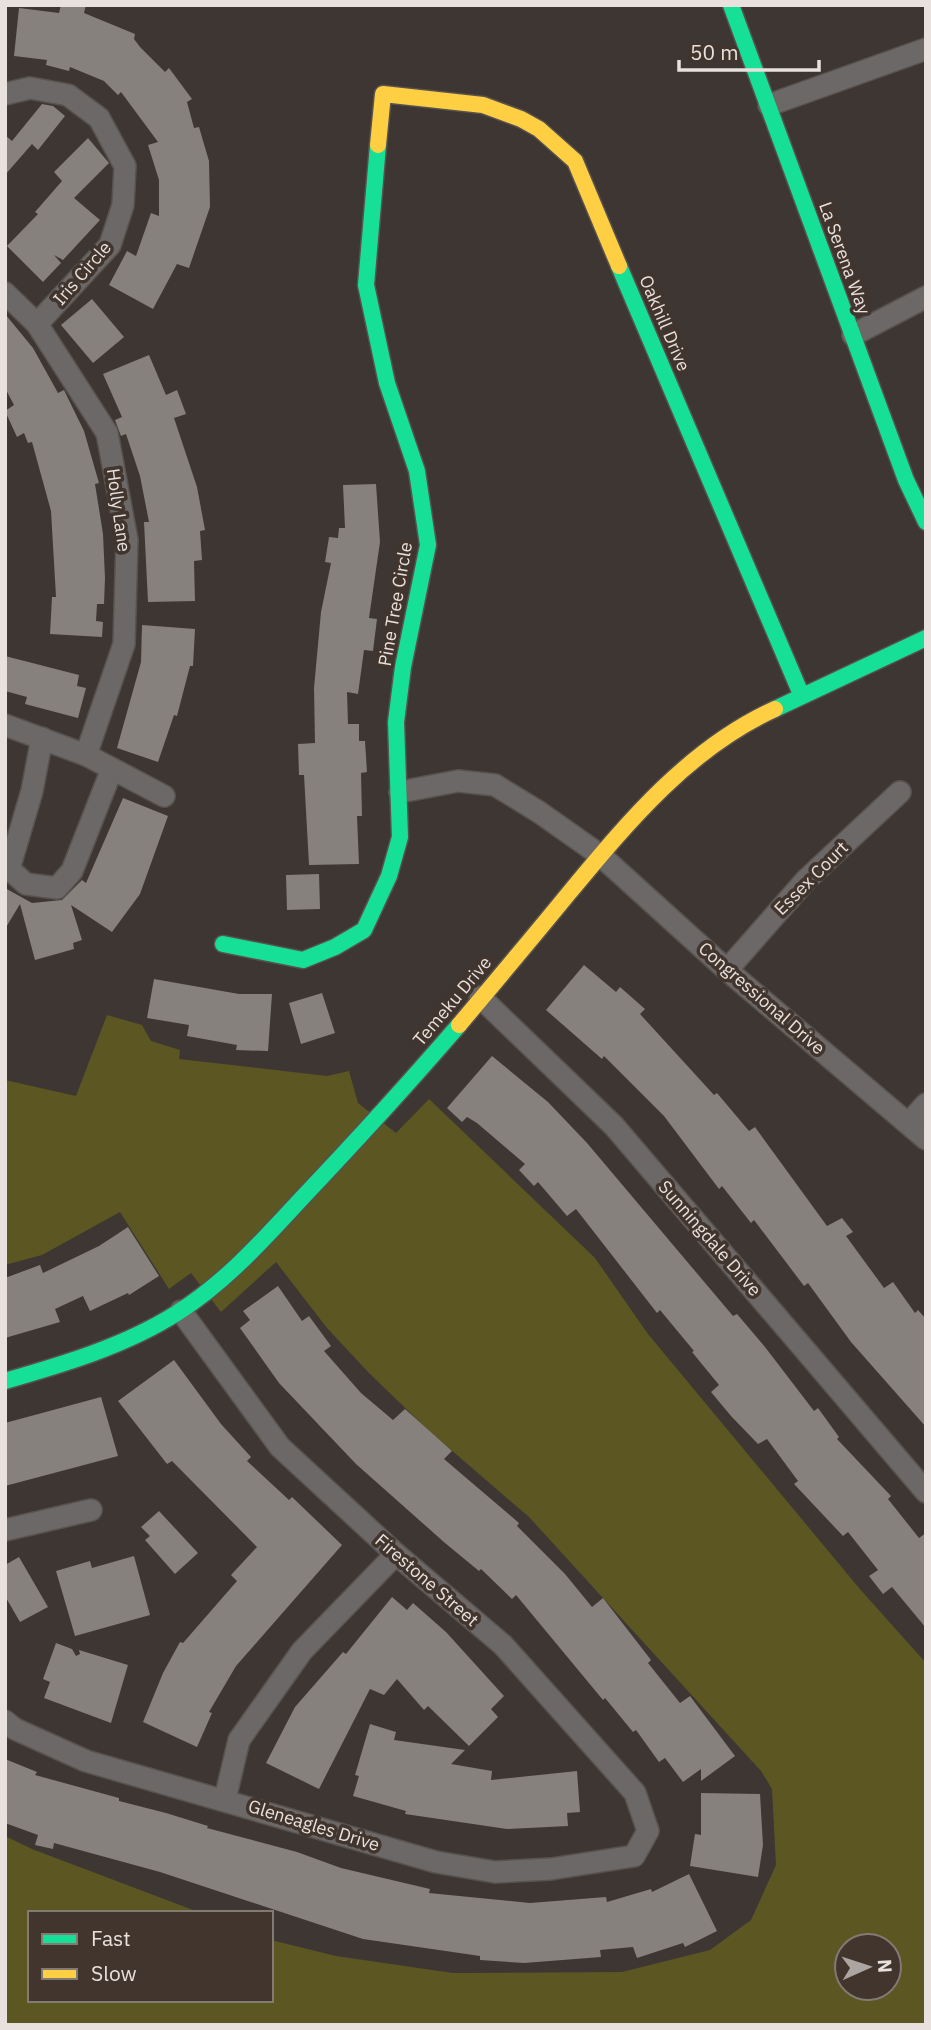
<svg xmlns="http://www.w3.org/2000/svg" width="931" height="2030" viewBox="0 0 931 2030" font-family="'IBM Plex Sans',sans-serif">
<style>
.green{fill:#5c5623;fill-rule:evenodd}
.building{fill:#86817c}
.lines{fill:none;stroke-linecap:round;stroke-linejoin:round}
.street-casing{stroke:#58524e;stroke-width:24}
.fast-casing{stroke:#58524e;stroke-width:19}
.slow-casing{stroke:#58524e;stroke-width:19}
.street{stroke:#6c6868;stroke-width:21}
.fast{stroke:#16e098;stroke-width:16}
.slow{stroke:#ffcf43;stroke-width:16}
.labels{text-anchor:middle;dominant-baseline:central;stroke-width:7;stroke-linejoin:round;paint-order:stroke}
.street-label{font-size:18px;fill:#e9e1dd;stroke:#41352e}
</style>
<rect width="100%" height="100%" fill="#3d3632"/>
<!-- green -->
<path class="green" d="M107,1015L142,1025L151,1041L180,1050L179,1059L327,1076L349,1071L358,1103L396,1133L429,1099L595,1258L648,1334L859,1588L926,1663V2025H5V1836L32,1849L201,1913H30V2000H271V1940L336,1956L453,1973L622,1972L710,1950L751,1920L776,1865L772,1789L761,1771L529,1517L428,1430L369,1373L327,1328L276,1262L221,1312L191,1273L169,1289L120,1212L42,1255L5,1265V1080L76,1096ZM847,1946H889V1988H847Z"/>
<!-- building -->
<g class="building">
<path d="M61,5H86L84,13L135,34L134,39L140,47L165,72L169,68L192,99L187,102L194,128L199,127L209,161L210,207L189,268L177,264L153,309L109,285L127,251L136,256L151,213L159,216V180L148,145L158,142L121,92L118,95L104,81L70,67L69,71L46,65L47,60L14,56L19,8L59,13Z"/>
<path d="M42,104L53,106L65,116L38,150L32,144L5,175V135L12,141Z"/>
<path d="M88,138L109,163L74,198L100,220L63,260L54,255L61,263L43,282L7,246L38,214L35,212L62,181L54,172Z"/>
<path d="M92,299L124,337L93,363L61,325Z"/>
<path d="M5,314L33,348L58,393L64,390L84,431L99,483L95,484L103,534L105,578L104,604H97L96,621L103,622L102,637L50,634L52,597H56L51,511L32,442L28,443L24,433L17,437L5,411L14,405L5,388Z"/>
<path d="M149,355L166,395L177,390L186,414L174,418L197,487L205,530L200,531L202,560L194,561L195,601L148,602L144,522H149L140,476L126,434L121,436L115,420L122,417L103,374Z"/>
<path d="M376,484L380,542L369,618L377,619L373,651L364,650L358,694L347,692L348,724H359V741H365L367,772L361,773L362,816H357L359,864L309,865L304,775H299L298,744L315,743L314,688L321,612L331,563L325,562L329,537L338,538L339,528H345L343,485Z"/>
<path d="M142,625L195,629L193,666H190L177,716L174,715L158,762L117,748L141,662Z"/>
<path d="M5,656L79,675L77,686L86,688L78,718L25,704L27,697L5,691Z"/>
<path d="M123,798L168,816L140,894L112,932L71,905L82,940L73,943L74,949L35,960L20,904L5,929V888L32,903L62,900L82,880L86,883Z"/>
<path d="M319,874L320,909L287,910L286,875Z"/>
<path d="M584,965L616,992L620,987L645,1009L640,1014L714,1095L717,1093L749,1131L755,1127L827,1226L842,1218L853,1232L846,1236L884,1288L893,1282L915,1313L918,1310L926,1319V1427L851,1342L808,1283L804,1286L754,1220L751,1223L722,1186L719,1189L664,1116L604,1056L602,1059L546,1010Z"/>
<path d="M154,979L239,994H272L268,1051L236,1050L237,1045L187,1036L189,1025L147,1018Z"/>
<path d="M322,993L335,1033L301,1044L289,1003Z"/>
<path d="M492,1056L548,1102L587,1143L733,1316L737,1314L765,1347L814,1411L818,1408L839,1437L837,1439L891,1496L888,1499L919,1538L926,1533V1628L892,1587L883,1594L869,1576L878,1570L848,1532L843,1536L794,1484L798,1481L767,1439L758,1444L731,1416L711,1392L719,1385L692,1352L694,1351L660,1310L657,1313L576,1209L567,1216L538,1182L534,1186L519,1170L525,1164L477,1123L467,1117L462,1122L447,1108Z"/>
<path d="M128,1227L159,1276L129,1295L128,1293L90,1311L83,1296L55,1309L60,1322L5,1338V1278L40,1265L43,1273L99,1246Z"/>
<path d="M278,1286L302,1321L309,1316L331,1346L324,1351L361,1393L393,1420L405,1409L452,1451L444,1459L519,1523L517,1526L565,1574L592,1607L603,1598L651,1660L648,1663L680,1703L690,1696L735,1756L701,1781V1769L683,1782L665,1758L659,1762L636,1730L633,1732L605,1698L603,1700L516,1595L512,1599L481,1569L479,1571L445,1543L356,1464L279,1383L240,1328L250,1320L243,1311Z"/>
<path d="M174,1360L221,1424L251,1457L247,1461L289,1500L292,1497L342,1545L236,1666L209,1712L212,1713L197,1747L143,1722L163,1673L180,1642L183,1643L237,1581L231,1575L257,1547L172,1461L167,1464L118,1401Z"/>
<path d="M101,1397L118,1456L5,1486V1423Z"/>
<path d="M159,1511L198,1553L175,1574L145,1540L150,1536L141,1527Z"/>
<path d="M134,1556L150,1615L75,1636L56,1571L90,1561L92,1568Z"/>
<path d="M19,1557L48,1607L20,1622L5,1596V1565Z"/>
<path d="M392,1597L407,1610L413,1603L446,1632L504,1696L491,1709L498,1717L469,1746L428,1706L424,1710L397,1679L384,1695L370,1689L319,1789L266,1763L295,1707L343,1652L346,1654Z"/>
<path d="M56,1643L72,1649L76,1656L80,1654L79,1650L128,1665L111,1723L44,1698L50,1682L43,1679Z"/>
<path d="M370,1724L396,1732L394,1740L465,1750L451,1764L492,1771L491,1780L577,1771L580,1812L567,1813L568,1826L507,1829L405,1814L406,1811L353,1796L359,1776L355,1775Z"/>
<path d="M5,1759L37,1772L35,1775L119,1798V1801L166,1813L208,1826L207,1828L297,1852L341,1868L430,1889L429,1893L530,1903L606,1897L607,1902L651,1889L652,1892L689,1874L717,1931L685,1947L683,1943L637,1958L633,1947L600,1950L601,1957L524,1963L480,1960V1956L363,1939L160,1872L54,1843L53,1849L35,1845L38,1835L5,1823Z"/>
<path d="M701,1793L760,1794L763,1845L758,1877L690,1866L695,1834L701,1835Z"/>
</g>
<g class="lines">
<!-- street casing -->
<g class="street-casing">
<g id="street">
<path d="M5,94L30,88L68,95L99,118L125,166L123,205L110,245L37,324"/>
<path d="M769,105L926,49"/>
<path d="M5,293L37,324L107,433L127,540L124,644L86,755"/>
<path d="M853,335L926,297"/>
<path d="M5,725L86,755L164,796"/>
<path d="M42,738L32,791L9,869L26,884L57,888L72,871L112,769"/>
<path d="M400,792L458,781L495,785L539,812L600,855L727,970L926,1139"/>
<path d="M727,970L806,880L900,792"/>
<path d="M480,997L614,1126L926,1492"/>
<path d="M909,1123L926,1104"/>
<path d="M5,1530L91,1510"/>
<path d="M5,1721L15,1729L86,1761L436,1862L495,1872L551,1869L634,1856L648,1831L635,1793L503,1645L396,1554L280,1447L181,1311"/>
<path d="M225,1799L239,1740L302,1651L396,1554"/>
</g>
</g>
<!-- fast casing -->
<g class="fast-casing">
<g id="fast">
<path d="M731,5L906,480L926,522"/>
<path d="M619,266L801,694"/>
<path d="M775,709L926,638"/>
<path d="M223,944L303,960L335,947L364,930L389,876L400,837L396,722L403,667L428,545L417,471L387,383L366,285L378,145"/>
<path d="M5,1381C64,1364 125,1346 177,1313C226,1282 264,1239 302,1198C356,1141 408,1084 459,1025"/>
</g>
</g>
<!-- slow casing -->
<g class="slow-casing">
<g id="slow">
<path d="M378,145L383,94L483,105L521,119L539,129L575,161L619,266"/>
<path d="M459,1025C496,981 533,937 569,893C628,822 689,748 775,709"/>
</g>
</g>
<!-- street -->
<use href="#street" class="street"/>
<!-- fast -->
<use href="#fast" class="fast"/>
<!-- slow -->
<use href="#slow" class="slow"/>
</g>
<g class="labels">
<!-- street labels -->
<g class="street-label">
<text transform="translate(845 258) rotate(70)">La Serena Way</text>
<text transform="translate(82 273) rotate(-49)">Iris Circle</text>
<text transform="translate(665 323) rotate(67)">Oakhill Drive</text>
<text transform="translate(119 510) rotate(82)">Holly Lane</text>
<text transform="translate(395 604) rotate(-80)">Pine Tree Circle</text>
<text transform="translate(811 878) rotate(-45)">Essex Court</text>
<text transform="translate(762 998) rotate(41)">Congressional Drive</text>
<text transform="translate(452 1001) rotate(-50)">Temeku Drive</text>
<text transform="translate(710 1238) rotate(49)">Sunningdale Drive</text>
<text transform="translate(427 1580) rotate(41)">Firestone Street</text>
<text transform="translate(314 1825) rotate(17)">Gleneagles Drive</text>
</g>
</g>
<!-- border -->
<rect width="931" height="2030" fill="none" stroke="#e9e1dd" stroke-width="14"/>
<!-- legend -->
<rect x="28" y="1911" width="245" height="91" fill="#41352e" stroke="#847a74" stroke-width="2"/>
<rect x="42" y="1934" width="35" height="10" fill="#16e098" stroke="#847a74" stroke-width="2"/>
<text x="91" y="1946" font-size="21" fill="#e9e1dd">Fast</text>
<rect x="42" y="1969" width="35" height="10" fill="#ffcf43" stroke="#847a74" stroke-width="2"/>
<text x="91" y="1981" font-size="21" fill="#e9e1dd">Slow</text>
<!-- north arrow -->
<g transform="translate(868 1967) rotate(87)"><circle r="33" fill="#41352e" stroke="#847a74" stroke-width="2"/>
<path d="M0-5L12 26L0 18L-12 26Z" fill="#ada5a1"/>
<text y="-10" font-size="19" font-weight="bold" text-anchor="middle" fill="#e9e1dd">N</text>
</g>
<!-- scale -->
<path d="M679 60v10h140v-10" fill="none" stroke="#e9e1dd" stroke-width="3.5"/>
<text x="690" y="60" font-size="21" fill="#e9e1dd" stroke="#41352e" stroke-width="5" paint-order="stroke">50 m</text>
</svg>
